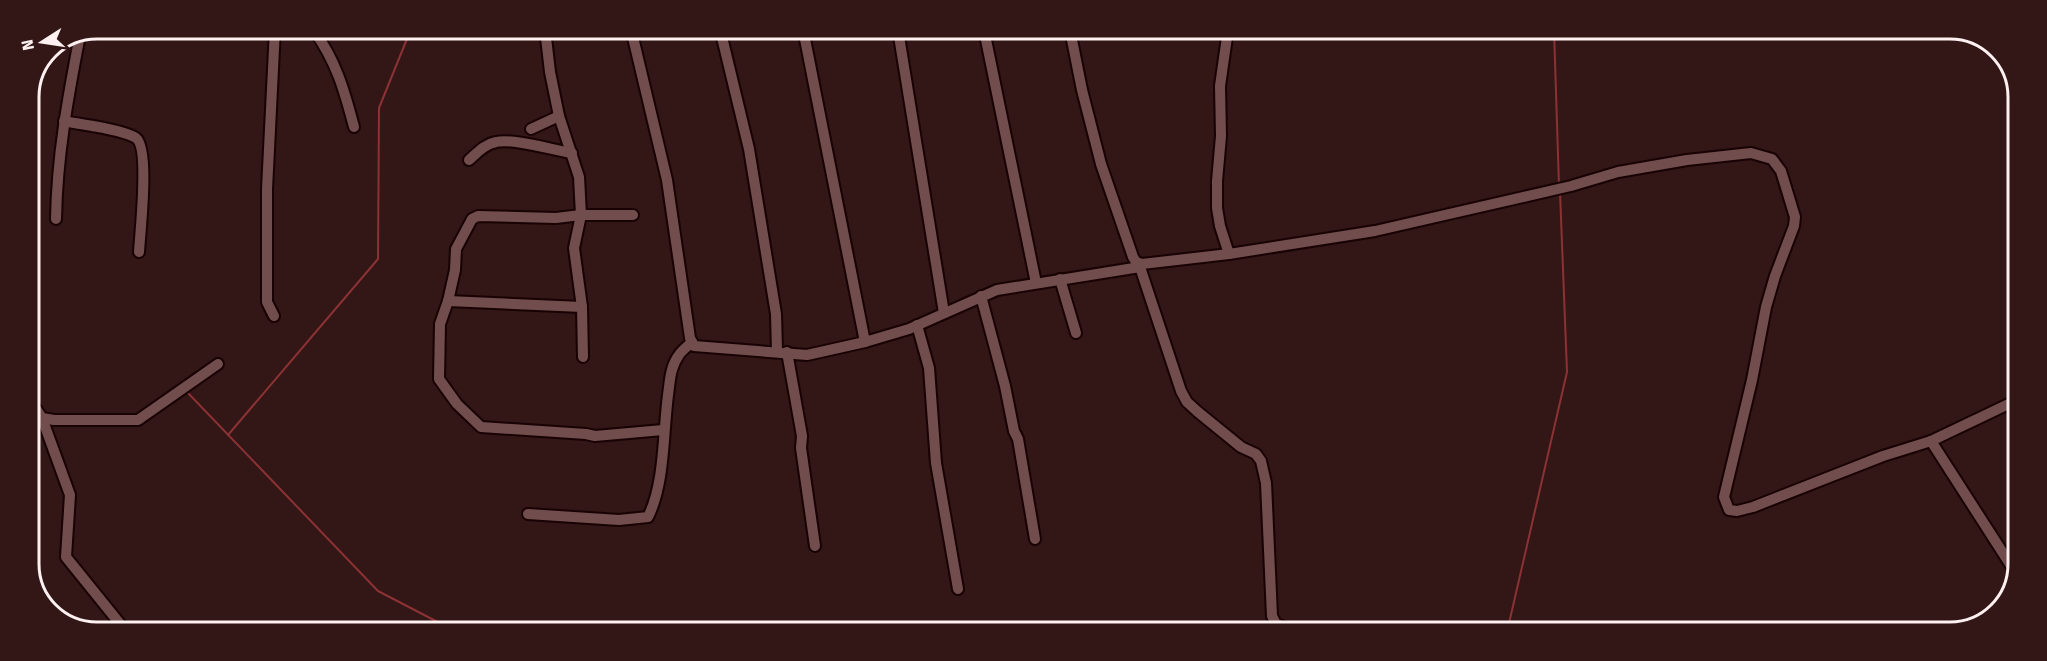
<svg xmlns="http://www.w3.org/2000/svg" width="2047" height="661" viewBox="0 0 2047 661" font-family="'Fira Sans',sans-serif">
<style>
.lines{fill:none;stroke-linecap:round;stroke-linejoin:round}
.stream{stroke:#8c3234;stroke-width:2}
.minor-casing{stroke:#190203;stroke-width:14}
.minor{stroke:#714e4d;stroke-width:10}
.rim{fill:none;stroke:#fff1f1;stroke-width:3}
</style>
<rect width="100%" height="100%" fill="#331616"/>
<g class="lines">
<!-- stream -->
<g class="stream">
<path d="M1554,30L1559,186"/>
<path d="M188,393L378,591L455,631"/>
<path d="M228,435L378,259L379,108L411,29"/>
<path d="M1507,632L1567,372L1560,192"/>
</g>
<!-- minor casing -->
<g class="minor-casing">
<g id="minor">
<path d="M313,29C336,61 344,89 354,127"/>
<path d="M545,29L550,72L559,116L579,177L581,215L574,248L582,307L583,357"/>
<path d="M631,29L667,180L690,338L694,346L807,355L865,342L909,329L997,290L1140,267L1142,264"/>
<path d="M720,29L749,149L776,314L777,351"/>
<path d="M803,29L865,342"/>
<path d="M898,30L944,313"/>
<path d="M984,30L1036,283"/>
<path d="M1070,30L1082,90L1101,164L1133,257L1136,262L1142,264L1229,254L1375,231L1571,186L1618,172L1687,160L1751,153L1772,159L1781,171L1795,217L1794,226L1775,276L1766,307L1752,380L1724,497L1729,510L1737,511L1753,507L1883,456L1931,441L2017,400"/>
<path d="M1228,30L1220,86L1221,136L1217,181V208L1220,226L1229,254"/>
<path d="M64,121C82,125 123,129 136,138C150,148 140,233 139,252"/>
<path d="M531,129L559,116"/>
<path d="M469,160C477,153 485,144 496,142C513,138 553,150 572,153"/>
<path d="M633,215H581L556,218L478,216L472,219L456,249L455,270L448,301L440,324L439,379L457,404L481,427L586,434L595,436L663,430"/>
<path d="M56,219C57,156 68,97 80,35"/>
<path d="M1140,267L1181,391L1187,402L1198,412L1241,447L1256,454L1261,461L1266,483L1272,616L1276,624L1289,629"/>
<path d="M1060,279L1076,333"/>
<path d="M981,296L1005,386L1014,431L1018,439L1035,539"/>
<path d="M448,301L582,307"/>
<path d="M274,316L267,302V189L275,29"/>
<path d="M917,325L929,368L936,463L958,589"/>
<path d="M787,352L802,436L801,448L815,546"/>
<path d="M29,398L42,418L54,420H138L218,364"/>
<path d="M29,426L42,418L70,495L66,557L125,630"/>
<path d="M1931,441L2010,564L2016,570"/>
<path d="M528,514L619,520L648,517C665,483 663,433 668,395C670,381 670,367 679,355C682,350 688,346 692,342"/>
</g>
</g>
<!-- minor -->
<use href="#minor" class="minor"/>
</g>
<!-- crop -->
<path d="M0 0H2047V661H0ZM97 39H1950A58 58 0 0 1 2008 97V564A58 58 0 0 1 1950 622H97A58 58 0 0 1 39 564V97A58 58 0 0 1 97 39Z" fill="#331616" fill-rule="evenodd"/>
<path class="rim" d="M97 39H1950A58 58 0 0 1 2008 97V564A58 58 0 0 1 1950 622H97A58 58 0 0 1 39 564V97A58 58 0 0 1 97 39Z"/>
<!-- north arrow -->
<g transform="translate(42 42) rotate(258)" stroke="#331616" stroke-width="4.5" paint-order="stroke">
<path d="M0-4.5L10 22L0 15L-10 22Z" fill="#fff1f1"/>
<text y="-9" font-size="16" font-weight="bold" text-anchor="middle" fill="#fff1f1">N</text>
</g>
</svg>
